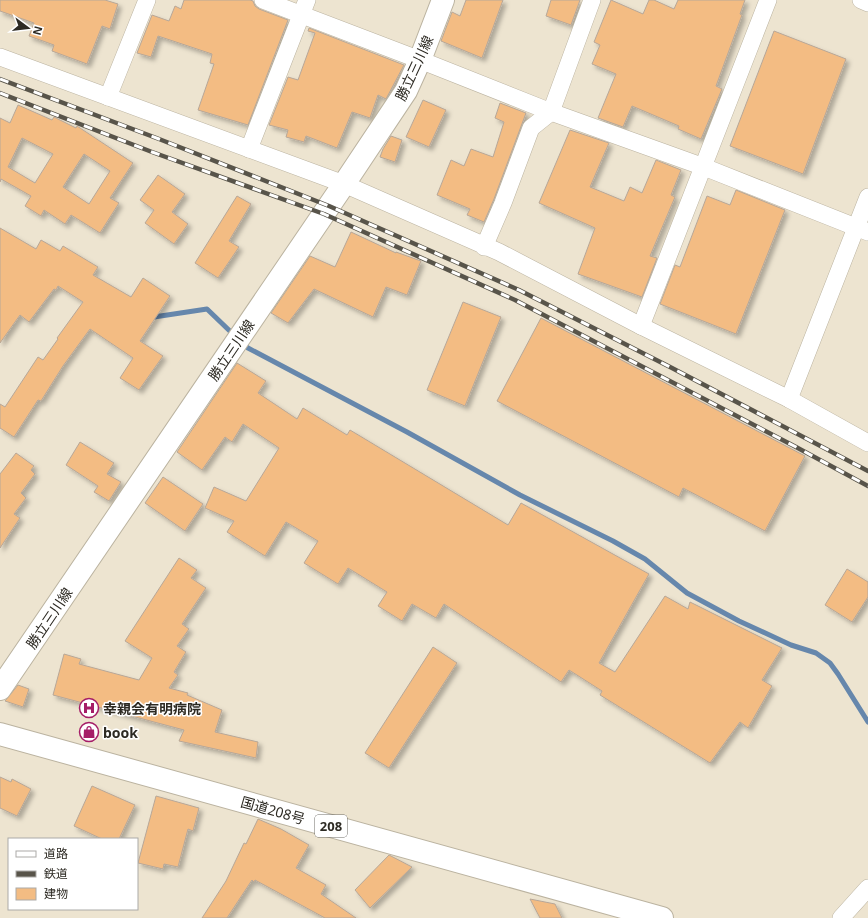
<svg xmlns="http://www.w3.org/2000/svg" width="868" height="918" viewBox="0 0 868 918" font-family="'Noto Sans','Noto Sans JP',sans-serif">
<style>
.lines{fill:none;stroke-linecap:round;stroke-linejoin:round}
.stream{stroke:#6687ac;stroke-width:5}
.building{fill:#f3bc83;stroke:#b7a798;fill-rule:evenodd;filter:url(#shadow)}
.minor-casing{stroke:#bbb3a0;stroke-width:18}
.secondary-casing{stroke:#bbb3a0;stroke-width:24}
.trunk-casing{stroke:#bbb3a0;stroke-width:24}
.minor{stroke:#fff;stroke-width:17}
.secondary{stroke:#fff;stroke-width:22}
.trunk{stroke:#fff;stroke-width:22}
.rail-casing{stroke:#58544a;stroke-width:4.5}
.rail{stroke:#fff;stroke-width:3;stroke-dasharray:9;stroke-linecap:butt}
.labels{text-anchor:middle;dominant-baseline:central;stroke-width:3;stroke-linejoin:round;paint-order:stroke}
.shield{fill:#fff;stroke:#6c6a65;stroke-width:1}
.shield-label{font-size:13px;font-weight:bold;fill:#2d2a23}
.street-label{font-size:14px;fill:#2d2a23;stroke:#fff}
.poi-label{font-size:14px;font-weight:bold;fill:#2d2a23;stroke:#fff;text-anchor:start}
</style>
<defs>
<filter id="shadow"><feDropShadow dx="3.5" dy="3.5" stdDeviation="2" flood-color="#0004"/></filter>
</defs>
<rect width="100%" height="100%" fill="#ede4d0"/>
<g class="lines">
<!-- stream -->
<g class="stream">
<path d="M152,315L154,317L207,309L235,336"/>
<path d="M242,343L248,348L407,432L520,495L613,541L645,559L687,593L739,621L791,645L816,653L830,663L838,674L868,722"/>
</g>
</g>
<!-- building -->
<g class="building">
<path d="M0,0H105L118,4L110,29L102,26L87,64L52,51L54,45L29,36L34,23L0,11Z"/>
<path d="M184,0H250L253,1L255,6L259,9L288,20L248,125L198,110L214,64L210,63L212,54L158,36L151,57L137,53L152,15L169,21L175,6L181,9Z"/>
<path d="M466,0H503L482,58L441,41L452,12L460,16Z"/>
<path d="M551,0H580L571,25L546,16Z"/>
<path d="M611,0L643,14L649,0H654L674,9L678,0H745L740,14L742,15L716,86L722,89L701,139L678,129L679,126L632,106L623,127L598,118L616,74L592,64L600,45L594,42Z"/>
<path d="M309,28L404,65L386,99L378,95L370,118L352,112L337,148L306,136L304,142L286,137L288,130L269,125L288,77L298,80L315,33L308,31Z"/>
<path d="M774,31L846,59L803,174L730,146Z"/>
<path d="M423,100L446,110L429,147L406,137Z"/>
<path d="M500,103L526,113L494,199L484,222L467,215L470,209L437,195L451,160L464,166L471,149L493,157L504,122L495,118Z"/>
<path d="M18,105L52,120L54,117L76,128L77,126L133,163L110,198L119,203L100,233L71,215L65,224L44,210L41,216L25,206L31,196L1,179L0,182V118L10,123ZM22,138L53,154L35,183L8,167ZM84,154L110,171L89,204L63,187Z"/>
<path d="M570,130L609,143L590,187L624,201L630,187L642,193L656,160L681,170L671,195L675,197L650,256L657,258L642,297L578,274L595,228L539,203Z"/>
<path d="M391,136L402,140L395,162L380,157L383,149Z"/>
<path d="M158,175L185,194L172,212L188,224L174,244L145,223L154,210L140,200Z"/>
<path d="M736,190L785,210L736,334L660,304L675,265L680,267L707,196L730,205Z"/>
<path d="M237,196L251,204L229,241L239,247L218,278L195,263Z"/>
<path d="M0,228L36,249L41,240L60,251L63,246L98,267L93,275L131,297L143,278L170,296L140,341L163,356L139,390L120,378L133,358L90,329L63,366L41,401L38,400L14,437L0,428V404L5,407L38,357L43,360L58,339L57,338L83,302L58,286L56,290L54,289L29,322L20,315L0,343Z"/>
<path d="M351,232L396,253V252L421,261L407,295L386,287L373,317L314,289L288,323L271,313L310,256L335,267Z"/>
<path d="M463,302L501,317L465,406L427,390Z"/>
<path d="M541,318L805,456L765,531L683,488L679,497L497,401Z"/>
<path d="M237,363L266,381L258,393L297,419L303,408L347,435L350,430L508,525L521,503L649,574L599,663L615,672L665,596L688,609L690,602L782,648L762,680L772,686L748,728L740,722L710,763L600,695L602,691L569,670L561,682L444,604L436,618L412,604L402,621L378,606L387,592L348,568L338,584L304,563L318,541L286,522L265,556L227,532L234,521L205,508L214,487L246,501L279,448L243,424L232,442L225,437L202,470L177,452Z"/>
<path d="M80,442L114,463L107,474L121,482L109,501L94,492L98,486L66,465Z"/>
<path d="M16,453L34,466L31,470L35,474L21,493L26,498L14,514L20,518L0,548V474Z"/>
<path d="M163,477L203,504L185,531L145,503Z"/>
<path d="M179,558L197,570L191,578L206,588L182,624L189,629L177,646L186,652L174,672L178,675L169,688L188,693L187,695L222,710L215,732L258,742L256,758L179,741L184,730L53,695L64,654L81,659L79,664L139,680L152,658L125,641Z"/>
<path d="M847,569L868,582V597L852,622L825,605Z"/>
<path d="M433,647L457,663L389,768L365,753Z"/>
<path d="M18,685L29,689L23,707L5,701Z"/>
<path d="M0,777L11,782L12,779L31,789L17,816L0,808Z"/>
<path d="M92,786L135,805L119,839H102L74,826Z"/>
<path d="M156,796L199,808L193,831L188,829L178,867L164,864L163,869L138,863Z"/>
<path d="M258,819L281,829L309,845L296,868L326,885L321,894L356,918H325L255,880L254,882L252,880L227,918H202L226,881L244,843L246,844Z"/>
<path d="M389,855L412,867L370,908L355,890Z"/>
<path d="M530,899L555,904L562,918H540Z"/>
</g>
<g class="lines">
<!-- minor casing -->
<g class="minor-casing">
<g id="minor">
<path d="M263,0L420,60L551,112L704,167L868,232"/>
<path d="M861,0L868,3"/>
<path d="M0,57L344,184L499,252L641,326L789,399L868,443"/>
<path d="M108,97L147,0"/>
<path d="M249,149L307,0"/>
<path d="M484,247L503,203L531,128L551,112L592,0"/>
<path d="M641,326L768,0"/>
<path d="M789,399L868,197"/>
<path d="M841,918L868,888"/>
</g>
</g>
<!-- secondary casing -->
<g class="secondary-casing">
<path id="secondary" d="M0,689L344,184L406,91L420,60L443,0"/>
</g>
<!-- trunk casing -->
<g class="trunk-casing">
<path id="trunk" d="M0,734L662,918"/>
</g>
<!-- minor -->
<use href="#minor" class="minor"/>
<!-- secondary -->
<use href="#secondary" class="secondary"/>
<!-- trunk -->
<use href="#trunk" class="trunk"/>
<!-- rail casing -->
<g class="rail-casing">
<g id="rail">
<path d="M0,79L159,139L329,206L519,290L672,368L868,471"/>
<path d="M0,93L152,152L324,214L515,300L796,447L868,486"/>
</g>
</g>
<!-- rail -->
<use href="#rail" class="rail"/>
</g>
<!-- icons -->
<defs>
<g id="hospital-ring" transform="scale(1)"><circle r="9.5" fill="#fff" stroke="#a51d67" stroke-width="1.5"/><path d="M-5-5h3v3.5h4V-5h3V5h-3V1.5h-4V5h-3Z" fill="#a51d67"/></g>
<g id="shop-ring" transform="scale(1)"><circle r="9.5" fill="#fff" stroke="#a51d67" stroke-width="1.5"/><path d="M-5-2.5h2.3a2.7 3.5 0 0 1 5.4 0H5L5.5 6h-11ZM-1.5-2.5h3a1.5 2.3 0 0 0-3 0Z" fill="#a51d67"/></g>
</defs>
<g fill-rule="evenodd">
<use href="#hospital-ring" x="89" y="708"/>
<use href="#shop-ring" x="89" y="732"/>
</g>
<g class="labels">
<!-- shield labels -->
<rect class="shield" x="315" y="815" width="32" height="22" rx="3"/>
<g class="shield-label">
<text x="331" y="826">208</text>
</g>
<!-- street labels -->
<g class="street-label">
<text transform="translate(414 68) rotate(-65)">勝立三川線</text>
<text transform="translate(231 350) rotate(-56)">勝立三川線</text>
<text transform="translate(49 618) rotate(-56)">勝立三川線</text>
<text transform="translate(273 810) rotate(16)">国道208号</text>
</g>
<!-- poi labels -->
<g class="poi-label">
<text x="103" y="708">幸親会有明病院</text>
<text x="103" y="732">book</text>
</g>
</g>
<!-- legend -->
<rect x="8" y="838" width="130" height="72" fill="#ffffff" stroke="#abaaa7"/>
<rect x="16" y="851" width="20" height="6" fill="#ffffff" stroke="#abaaa7"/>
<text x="44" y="858" font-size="12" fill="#2d2a23">道路</text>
<rect x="16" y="871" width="20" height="6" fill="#58544a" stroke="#abaaa7"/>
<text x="44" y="878" font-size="12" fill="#2d2a23">鉄道</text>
<rect x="16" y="888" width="20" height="12" fill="#f3bc83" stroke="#abaaa7"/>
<text x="44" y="898" font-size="12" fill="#2d2a23">建物</text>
<!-- north arrow -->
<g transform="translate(28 28) rotate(105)" stroke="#ffffff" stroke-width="3" paint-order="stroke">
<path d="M0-3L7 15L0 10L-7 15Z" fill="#2d2a23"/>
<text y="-6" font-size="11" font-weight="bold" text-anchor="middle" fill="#2d2a23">N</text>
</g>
</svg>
